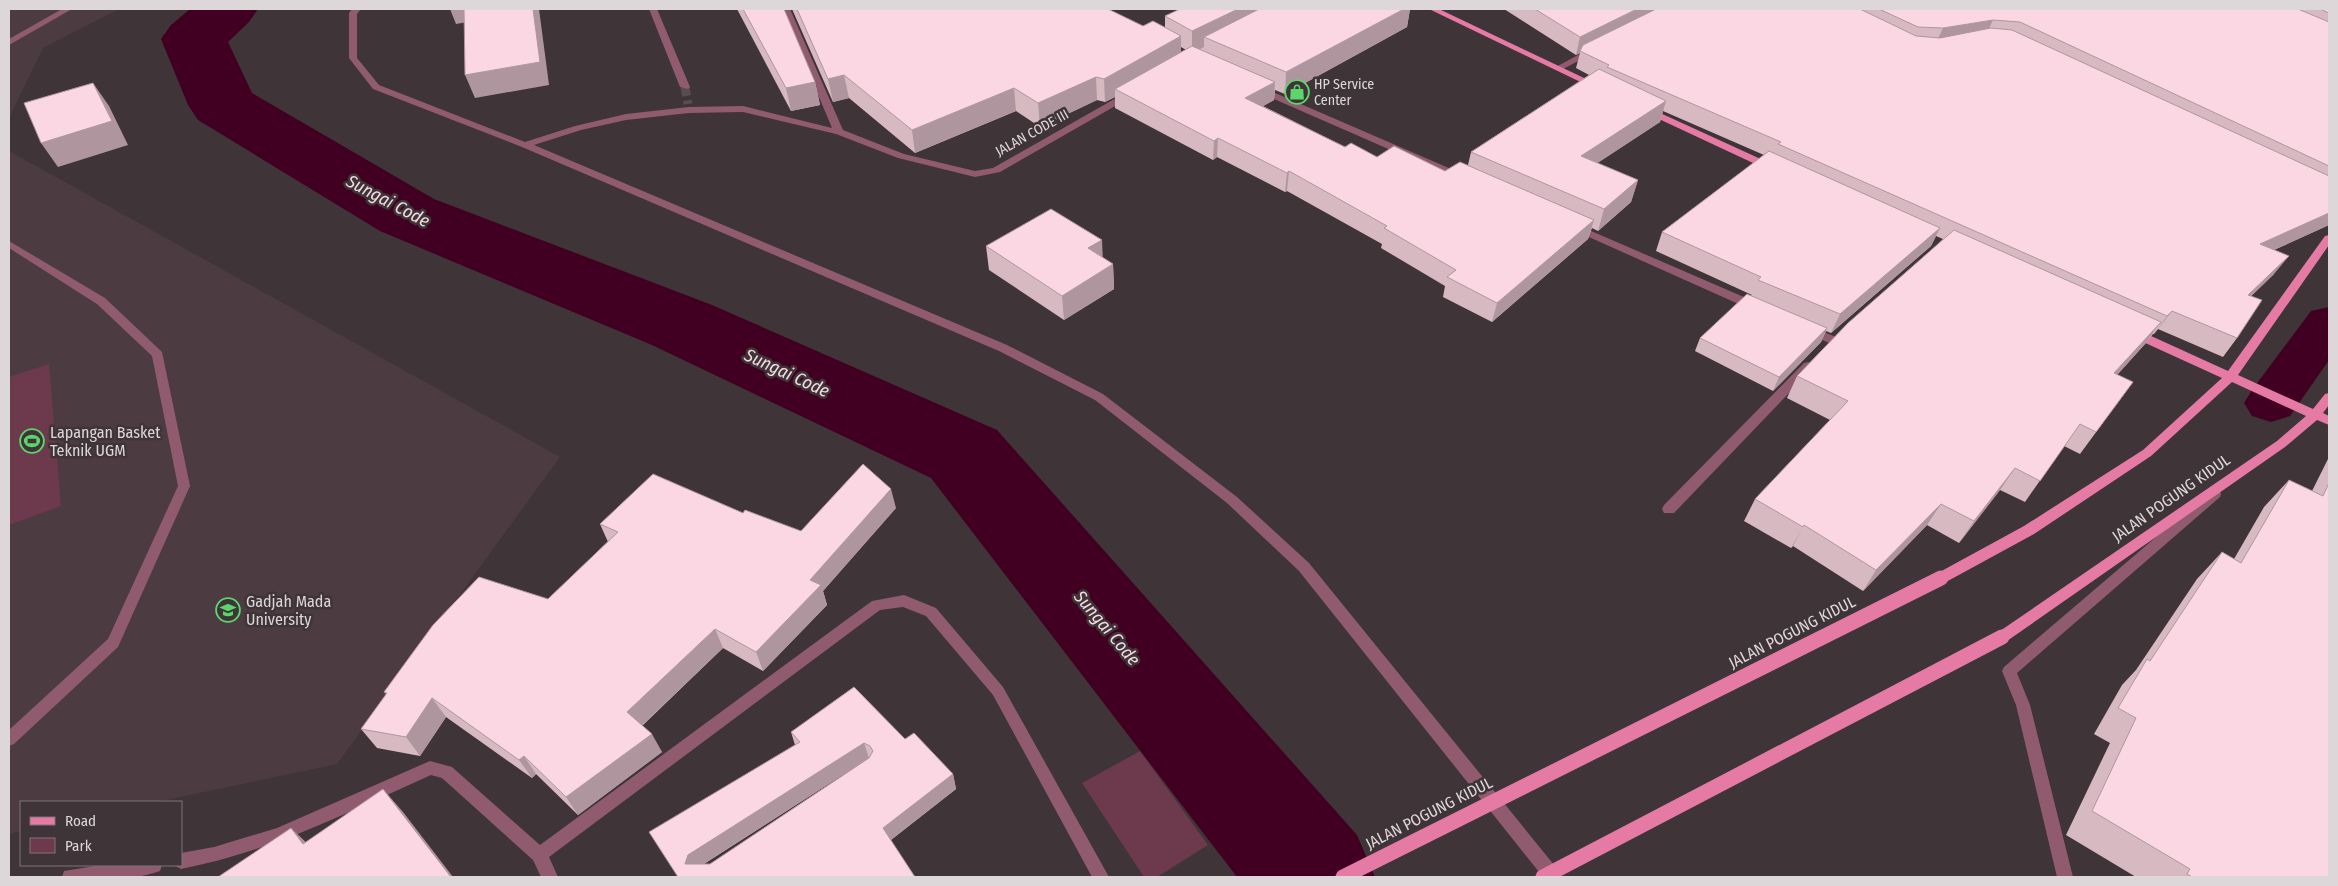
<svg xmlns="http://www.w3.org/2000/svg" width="2338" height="886" viewBox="0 0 2338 886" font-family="'Fira Sans Condensed',sans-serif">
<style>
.built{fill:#4c3b41}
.green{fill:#6c394d}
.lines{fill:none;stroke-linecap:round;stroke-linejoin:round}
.canal{fill:#410021;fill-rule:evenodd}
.river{fill:#410021;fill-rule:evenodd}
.minor-tunnel{stroke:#574c4f;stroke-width:9;stroke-dasharray:9 4.5;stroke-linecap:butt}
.minor{fill:#905b6e;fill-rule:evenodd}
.major{fill:#e57aa4;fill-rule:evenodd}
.major-bridge{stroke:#e57aa4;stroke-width:15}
.wall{fill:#d7b9c2;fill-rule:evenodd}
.shaded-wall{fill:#af969e}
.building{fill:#fad7e2;stroke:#af969e;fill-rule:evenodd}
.labels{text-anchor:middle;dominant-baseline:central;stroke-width:5;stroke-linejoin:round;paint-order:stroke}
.far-poi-label{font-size:14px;fill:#ded7d9;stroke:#3f3437;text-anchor:start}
.far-street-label{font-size:14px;fill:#ded7d9;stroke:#3f3437}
.poi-label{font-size:16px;fill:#ded7d9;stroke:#3f3437;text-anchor:start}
.street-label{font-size:16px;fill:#ded7d9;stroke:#3f3437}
.water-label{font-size:18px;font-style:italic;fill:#f2dbe2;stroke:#3f3437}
</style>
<rect width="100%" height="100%" fill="#3f3437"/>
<!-- built -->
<g class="built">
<path d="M9,9H119L43,48L9,118Z"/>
<path d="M9,151L560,457L337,764L157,802H21V831L9,834Z"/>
</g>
<!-- green -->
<g class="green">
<path d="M49,364L61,506L9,525V377Z"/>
<path d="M1140,751L1208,845L1157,877H1144L1082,783Z"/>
</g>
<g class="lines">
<!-- canal -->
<path class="canal" d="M2329,307V360L2290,416L2271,422L2252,416L2244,403L2252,390L2311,311Z"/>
<!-- river -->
<path class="river" d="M190,9H258L249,22L228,42L252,93L434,199L712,305L997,430L1357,835L1375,877H1237L931,478L652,345L380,231L198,120L188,105L161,39L171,25Z"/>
<!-- minor-tunnel -->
<path class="minor-tunnel" d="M685,87L688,104"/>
<!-- minor -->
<g class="minor">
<path d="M62,9H72L9,45V39Z"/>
<path d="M352,9H361L357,14V58L379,85L525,142L575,126L626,114L689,107L743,106L832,128L782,9H790L843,130L904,154L975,171L993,168L1125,93H1131V97L1000,172L975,177L898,158L836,134L743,112L689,113L626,120L581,130L534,145L1007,345L1103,394L1237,497L1309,563L1559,871L1561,877H1543L1299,571L1227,503L1095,400L999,351L522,147L373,89L349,58V13Z"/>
<path d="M649,9H657L690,87L688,89L680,87Z"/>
<path d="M1593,47L1597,50L1596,52L1561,70L1554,68Z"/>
<path d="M1259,86L1465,175L1466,177L1465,179H1457L1256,91V87Z"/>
<path d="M1575,224L1760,304L1762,307L1760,310H1752L1571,229V225Z"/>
<path d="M9,241L105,298L162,352L190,486L118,647L14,744L9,746V730L108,639L178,486L152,356L97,304L9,248Z"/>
<path d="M1809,326L1836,337L1838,340L1832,344L1805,333L1803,330Z"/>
<path d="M1808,362L1812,363L1814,366L1812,369L1674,513H1664L1662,509L1664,505L1804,363Z"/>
<path d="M2215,489L2220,491L2221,494L2220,497L2017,673L2030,705L2073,877H2057L2016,705L2002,671L2004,667L2210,491Z"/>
<path d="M904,595L936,608L1003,687L1109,877H1092L993,695L926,616L903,607L880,610L549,857L558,877H541L533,860L442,778L431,775C349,812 270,852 181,869L174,865H181V853L214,847L277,828L430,761L452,767L540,845L872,601Z"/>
<path d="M101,865H162L160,871C131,882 92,879 62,877L64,871Z"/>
</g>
<!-- major -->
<g class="major">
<path d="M1429,9H1439L1603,87L1595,89Z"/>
<path d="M1647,107L1776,166L1777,168L1772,171L1768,170L1644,112L1642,110Z"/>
<path d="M2329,235V245L2238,375L2313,409L2325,394L2329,393V405L2323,413L2329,416V425L2317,420L2285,447L2007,641L2002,643L1997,641L1995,637L1997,633L2277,441L2306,416L2232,382L2151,456L2034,534L1946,582L1941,583L1936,582L1934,578L1936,574L2024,526L2143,450L2222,378L2130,336L2128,333L2130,330H2138L2228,371L2325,236Z"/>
</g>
<!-- major-bridge -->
<g class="major-bridge">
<path d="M1343,877L1941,578"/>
<path d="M1543,877L2002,637"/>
</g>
</g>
<!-- wall -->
<g class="wall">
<path d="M737,9H784L815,82L820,105L791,111Z"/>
<path d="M792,9H1108L1143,26L1165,28V16L1180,9H1410L1407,27L1285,94L1275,90L1274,100L1263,106L1345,147L1377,157L1445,171L1468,165L1471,152L1589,75L1576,68L1580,53L1576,55L1504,9H2329V225L2274,250V274L2251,296L2237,338L2223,357L2158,329L2154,334H2153L2145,344L2117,375L2133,382L2080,454L2064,446L2025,502L2000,490L1959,543L1927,525L1863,591L1793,546L1791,548L1744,521L1755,499L1830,420L1787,398L1797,376L1943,239L1936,236L1931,246L1831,333L1826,331L1821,342L1773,391L1695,351L1700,338L1752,295L1656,251L1662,232L1764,155L1663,111L1660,122L1597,163L1638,180L1631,202L1598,231L1592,228L1588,239L1492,322L1443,297L1445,286L1381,248L1382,244L1287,191L1285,192L1217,157L1213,160L1115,108V97L1105,102L1097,100L1040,127L1016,111L915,153L849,98L833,102ZM1181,47L1186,50L1181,52Z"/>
<path d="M986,246L1102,257L1113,264L1114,289L1064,320L989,270Z"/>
<path d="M2329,457V877H2136L2066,835L2110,743L2094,734L2122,685L2136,670L2197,579L2222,552L2234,559L2264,507L2289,480L2312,491Z"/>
<path d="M896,508L823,591L827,605L763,671L723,648L642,726L662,752L578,815L536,774L532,778L446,717L420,756L377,748L361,729L386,694L384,692L548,599L608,542L600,524L743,513L801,531Z"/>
<path d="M791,732L905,739L953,774L956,789L891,840L678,877L795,745ZM869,758L710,864H704Z"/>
</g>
<!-- shaded-wall -->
<g class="shaded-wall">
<path d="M450,9H468L473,21L456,24Z"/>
<path d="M533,9H539L549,85L475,98L465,75Z"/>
<path d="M1238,9H1282L1204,37V47L1192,53V31Z"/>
<path d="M1404,9H1410L1407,27L1285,94L1286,72Z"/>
<path d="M1637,9H1665L1580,51V53L1576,55L1580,37Z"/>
<path d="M1993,20L1985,37L1935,45L1943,28Z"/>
<path d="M1181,36V59L1115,89V97L1105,102L1104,79Z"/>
<path d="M844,75L849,98L833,102L828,79Z"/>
<path d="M1096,77L1097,100L1040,127L1038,103Z"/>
<path d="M815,82L820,105L791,111L786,88Z"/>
<path d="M1275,82L1274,100L1244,117L1245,98Z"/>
<path d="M93,83L109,106L128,145L58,167L41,143Z"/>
<path d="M1014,88L1016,111L915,153L912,130Z"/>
<path d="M1666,101L1660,122L1575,178L1581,156Z"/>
<path d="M1218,138L1217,157L1213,160L1214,141Z"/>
<path d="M1289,171L1287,191L1285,192L1287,173Z"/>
<path d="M1638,180L1631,202L1598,231L1604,209Z"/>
<path d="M2329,213V225L2247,262L2260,244Z"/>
<path d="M1594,220L1588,239L1492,322L1497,303Z"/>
<path d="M1940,228L1931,246L1831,333L1840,314Z"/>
<path d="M1102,240L1103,264L1088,248Z"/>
<path d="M2289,256L2274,274L2234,313L2248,295Z"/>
<path d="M1113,264L1114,289L1064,320L1062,296Z"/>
<path d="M2172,311L2158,329L2154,334L2167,316Z"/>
<path d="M2161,322L2145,344L2099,395L2114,373Z"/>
<path d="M1827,328L1821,342L1773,391L1779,377Z"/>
<path d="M2015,468L2000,490L1959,543L1974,521Z"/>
<path d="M891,489L896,508L823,591L827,605L763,671L756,652L810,580Z"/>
<path d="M1941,504L1927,525L1863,591L1876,570Z"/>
<path d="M1804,525L1793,546L1791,548L1803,527Z"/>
<path d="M715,629L723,648L637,730L627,712Z"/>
<path d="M432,698L446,717L420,756L406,737Z"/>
<path d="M652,734L662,752L578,815L566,797Z"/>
<path d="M864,743L869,758L696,869L685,864L688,855Z"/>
<path d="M524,756L536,774L532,778L519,760Z"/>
<path d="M953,774L956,789L888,842L883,828Z"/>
<path d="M383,789L403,812L453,877H451Z"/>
<path d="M291,828L314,850L303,844Z"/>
</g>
<!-- building -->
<g class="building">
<path d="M464,9H533L540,62L465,75Z"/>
<path d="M743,9H784L815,82L786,88Z"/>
<path d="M797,9H1108L1143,26L1153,21L1181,36L1104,79L1096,77L1038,103L1014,88L912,130L844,75L828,79Z"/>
<path d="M1180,9H1238L1192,31L1165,16Z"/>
<path d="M1259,9H1404L1286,72L1204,37Z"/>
<path d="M1535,9H1637L1580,37Z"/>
<path d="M1656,9H1860L1916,36L1940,38L1991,28L2012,30L2329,176V213L2260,244L2289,256L2248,295L2262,300L2237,338L2172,311L2167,316L1778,144L1781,142L1607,67L1609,65L1580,51L1583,45Z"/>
<path d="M1879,9H2298L2329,22V166L2020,22L1993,20L1943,28L1918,27Z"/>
<path d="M2320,9H2329V13Z"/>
<path d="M1192,46L1275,82L1245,98L1345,147L1351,143L1377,157L1394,146L1445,171L1460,162L1594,220L1497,303L1447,277L1456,270L1384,228L1387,226L1289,171L1287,173L1218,138L1214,141L1115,89Z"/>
<path d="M1599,69L1666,101L1581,156L1638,180L1604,209L1471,152Z"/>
<path d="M93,83L112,121L41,143L24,103Z"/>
<path d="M1769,151L1940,228L1840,314L1758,280L1761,277L1662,232Z"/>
<path d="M1051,209L1102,240L1088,248L1113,264L1062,296L986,246Z"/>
<path d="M1954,230L2161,322L2114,373L2133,382L2096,432L2080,424L2040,481L2015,468L1974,521L1941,504L1876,570L1804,525L1803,527L1755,499L1848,401L1797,376L1848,323Z"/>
<path d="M1747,294L1827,328L1779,377L1700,338Z"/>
<path d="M863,464L891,489L810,580L821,585L756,652L715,629L627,712L652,734L566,797L524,756L519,760L432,698L406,737L361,729L387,693L384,692L433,625L479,577L548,599L618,532L600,524L653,474L743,513L745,510L801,531Z"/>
<path d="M2289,480L2323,496L2329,483V877H2192L2187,874L2190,869L2092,811L2136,718L2118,708L2147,659L2150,661L2222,552L2241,563Z"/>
<path d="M854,687L905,739L914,733L953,774L883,828L915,877H678L649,832L800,742L791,732ZM864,743L870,746L873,751L869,758L710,864H685L688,855Z"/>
<path d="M383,789L451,877H218L291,828L303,844Z"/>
</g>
<!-- icons -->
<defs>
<g id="shop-ring" transform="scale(1.25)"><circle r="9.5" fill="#3f3437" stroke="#5cd56d" stroke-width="1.5"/><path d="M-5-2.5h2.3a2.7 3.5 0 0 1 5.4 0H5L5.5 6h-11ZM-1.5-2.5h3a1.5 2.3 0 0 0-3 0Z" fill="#5cd56d"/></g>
<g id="stadium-ring" transform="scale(1.25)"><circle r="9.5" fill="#3f3437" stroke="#5cd56d" stroke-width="1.5"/><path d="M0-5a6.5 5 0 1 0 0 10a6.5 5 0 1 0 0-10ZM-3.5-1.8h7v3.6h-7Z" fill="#5cd56d"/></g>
<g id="university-ring" transform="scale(1.25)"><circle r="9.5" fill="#3f3437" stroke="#5cd56d" stroke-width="1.5"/><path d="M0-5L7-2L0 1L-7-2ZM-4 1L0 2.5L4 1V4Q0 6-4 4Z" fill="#5cd56d"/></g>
</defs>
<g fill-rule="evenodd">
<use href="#shop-ring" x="1297" y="92"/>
<use href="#stadium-ring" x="32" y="441"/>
<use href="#university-ring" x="228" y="610"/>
</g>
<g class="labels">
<!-- far-poi labels -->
<g class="far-poi-label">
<text x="1314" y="84">HP Service<tspan x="1314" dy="16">Center</tspan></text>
</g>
<!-- far-street labels -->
<g class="far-street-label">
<text transform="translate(1032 133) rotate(-29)">JALAN CODE III</text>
</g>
<!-- poi labels -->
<g class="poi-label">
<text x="50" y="432">Lapangan Basket<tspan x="50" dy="18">Teknik UGM</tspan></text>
<text x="246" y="601">Gadjah Mada<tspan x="246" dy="18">University</tspan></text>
</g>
<!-- street labels -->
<g class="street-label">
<text transform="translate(2171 498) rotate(-35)">JALAN POGUNG KIDUL</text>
<text transform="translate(1792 632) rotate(-27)">JALAN POGUNG KIDUL</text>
<text transform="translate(1429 813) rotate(-27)">JALAN POGUNG KIDUL</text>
</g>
<!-- water labels -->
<g class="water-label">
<text transform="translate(388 201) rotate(28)">Sungai Code</text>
<text transform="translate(787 373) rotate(25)">Sungai Code</text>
<text transform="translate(1107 628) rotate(50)">Sungai Code</text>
</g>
</g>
<!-- border -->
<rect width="2338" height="886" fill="none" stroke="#ded7d9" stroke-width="20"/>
<!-- legend -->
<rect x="20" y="801" width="162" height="65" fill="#3f3437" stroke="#7f7578"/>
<rect x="30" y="817" width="25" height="8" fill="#e57aa4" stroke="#7f7578"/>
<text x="65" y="826" font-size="15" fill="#ded7d9">Road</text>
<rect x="30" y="838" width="25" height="15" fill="#6c394d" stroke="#7f7578"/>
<text x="65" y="851" font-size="15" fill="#ded7d9">Park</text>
</svg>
